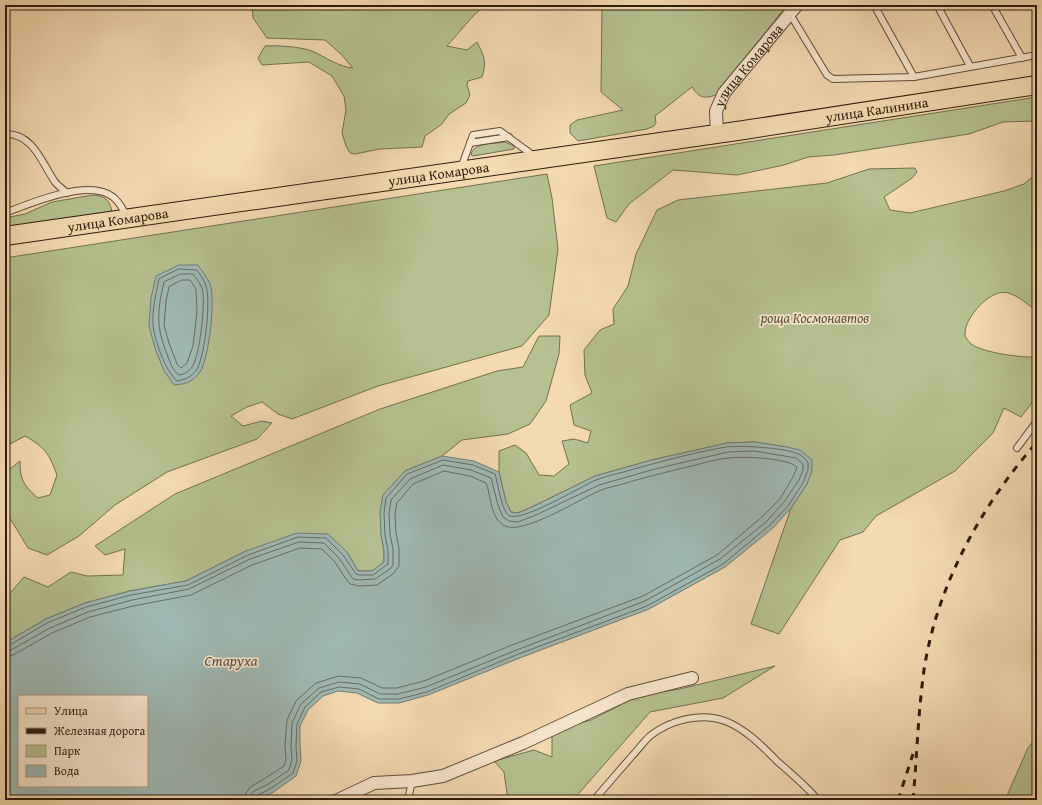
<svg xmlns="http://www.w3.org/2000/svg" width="1042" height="805" viewBox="0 0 1042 805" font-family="'Gentium Book Plus',serif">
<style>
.green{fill:#b6c090;stroke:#726e4e}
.water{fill:#9eb9b3;stroke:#717a70;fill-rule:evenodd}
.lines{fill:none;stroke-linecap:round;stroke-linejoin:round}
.shore{stroke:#666a60;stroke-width:1}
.lane-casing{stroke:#604a35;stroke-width:8}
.street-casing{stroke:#604a35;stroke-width:14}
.primary-casing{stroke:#2e1b0c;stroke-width:20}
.lane{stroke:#f8e6cc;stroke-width:6}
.street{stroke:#f8e6cc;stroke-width:12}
.primary{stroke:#f5d9b0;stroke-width:18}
.rail{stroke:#2e1b0c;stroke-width:3;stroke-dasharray:7 7;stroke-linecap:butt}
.labels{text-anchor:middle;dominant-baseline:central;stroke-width:3.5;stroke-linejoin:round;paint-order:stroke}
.street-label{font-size:14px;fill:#2e1b0c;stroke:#f8e6cc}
.park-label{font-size:14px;font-style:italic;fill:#574d34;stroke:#f8e6cc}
.water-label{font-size:15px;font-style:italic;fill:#504a3e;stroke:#f8e6cc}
</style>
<rect width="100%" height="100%" fill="#f5d9b0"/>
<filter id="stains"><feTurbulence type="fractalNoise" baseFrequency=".005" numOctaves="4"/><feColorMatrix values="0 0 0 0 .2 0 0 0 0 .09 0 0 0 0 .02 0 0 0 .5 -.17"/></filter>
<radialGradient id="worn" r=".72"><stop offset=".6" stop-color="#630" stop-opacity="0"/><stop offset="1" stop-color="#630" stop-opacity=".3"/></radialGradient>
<!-- green -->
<g class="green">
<path d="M252,5H486L474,15L447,46L467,50L477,42C484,56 487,61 482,77L468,81L467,85L470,95L466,103L449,114L442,124L425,136L422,147L380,149L355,154L350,153L346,146L342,133L346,110L344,96L332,76L309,62L262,65L258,58L265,46C276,45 302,47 312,51C325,57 339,67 353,68L341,54L325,40L267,38L253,18Z"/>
<path d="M602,5H787L716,95C704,99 699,98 692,87L655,116L656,123L654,126L647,129L578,141L570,133V125L577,120L623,110L601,92Z"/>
<path d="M1037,97V121L1003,122L969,134L834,155L808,157L784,165L737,175L673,170L629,204L616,222L607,218L594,166Z"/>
<path d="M505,142L514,146V149L473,156L471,155C473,142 495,144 505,142Z"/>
<path d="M915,168L917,172L912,178L884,197L890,210L910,213L1004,191L1024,184L1037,173V312C1029,305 1019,296 1008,293C992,288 970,313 966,327C965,330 965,334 965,336C967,339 969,342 971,344C984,353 1022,358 1037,357V396L1021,417L1004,408L993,433L955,471L876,516L863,532L840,540L779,634L751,624L791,508L807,484L787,447L754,442L727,443L652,460L595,476L532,507L518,513L511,512L506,502L499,472V451L515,445L526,453L539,475L554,476L569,464L562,441L574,439L588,443L591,431L574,425L570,405L592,393L585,375L584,350L600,330L614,324L613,309L628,286L636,254L657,210L678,200L827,183L869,169Z"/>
<path d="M547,174L552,198L558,249L549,315L522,346L378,386L292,419L278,414L262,402L247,407L231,416L243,426L262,421L272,423L257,439L167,472L115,505L79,536L47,555L28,548L5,510V473L20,461C20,480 24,486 38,498L50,495L57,475C49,454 46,448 25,436L10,444L5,452V258Z"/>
<path d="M93,195C105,196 110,200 112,212L5,228V218L25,214L52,202Z"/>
<path d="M539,336H560L559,354L546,401L530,424L508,434L462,440L442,456L405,471L381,535L384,550V562L372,571H358L347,552L246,551L186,581L130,591L85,603L46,619L5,643L6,598L24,577L48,587L71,572L87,576L123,575L125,549L105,555L95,546L175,494L380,409L497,371L523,367Z"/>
<path d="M775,666L723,698L650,712L573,800H508L504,772L494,761L534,750L552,757V731L591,720L646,692H660L680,689Z"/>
<path d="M1037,737V800H1005L1028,748Z"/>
</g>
<!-- water -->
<g class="water">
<path d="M179,265H198C202,271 207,277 210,284C216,298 209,359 200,372C193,382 186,384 174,385L164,371L155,348L149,326L151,298L156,276Z"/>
<path d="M754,442L787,447L800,450L812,460V471L807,484L791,508L773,528L725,567L649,609L517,659L428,695L399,703H378L357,693L338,691L323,696L308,710L300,726V746L301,761L296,776L272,793L256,800H5V643L46,619L85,603L130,591L186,581L246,551L297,533L328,534L347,552L358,571H372L384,562V550L381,535L380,512L383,495L405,471L442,456L474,461L499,472L506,502L511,512L518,513L532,507L595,476L652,460L727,443ZM19,696H147V786H19Z"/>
</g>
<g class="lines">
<!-- shore -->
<g class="shore">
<path d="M179,269L197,270C200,275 205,281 206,286C211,301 205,355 197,369C193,376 185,380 177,381C166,372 154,339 153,325C152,310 156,294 159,279Z"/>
<path d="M181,274H193C196,278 200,283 202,288C206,301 200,356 192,367C189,371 184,375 179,375C172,370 170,362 167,354C156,327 157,311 164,282Z"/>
<path d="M182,280H190L196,289L197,312L193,346L187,363L181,368L177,364L169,343L164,325L166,301L169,287Z"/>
<path d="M5,646H8L47,623L86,607L131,595L188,585L248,555L298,537L326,538L343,555L356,574L359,575H373L388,564V550L385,535L384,513L386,498L407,474L443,460L473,465L495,474C498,483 502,514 510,516C524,521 580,487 596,480C608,475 622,473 634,469C663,461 696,452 726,447C740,445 787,448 798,454C802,455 805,459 808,462V470L803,483L788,506L770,525L723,564L647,606L516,655L427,692L399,699H379L359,689L339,687L321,692L305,707L297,724L296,746L297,761L293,773L270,789L258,795L256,800"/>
<path d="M5,651L11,650L50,628L88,612L132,600L189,589L250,559L299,542L324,543L339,558L353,579L359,580L375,579L390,569L393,565V549L390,534L389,513L391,500L410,479L443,465L471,470L491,478L498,505L503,517L509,521L518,522L536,515L599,485L655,469L728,452L754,451L785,456L796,458L803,464V470L799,480L784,502L766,522L720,559L645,601L514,651L426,687L398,694H380L360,684L339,682L319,688L301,704L292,723L291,746L292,760L289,770L267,785L254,791L251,795V800"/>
<path d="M5,657L13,655L52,633L90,617L133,606L191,595L252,565L300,548L322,549L335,562L346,579L350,584L359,586L377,585L393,574L399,566V549L396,533L395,514L397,503L413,484L444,471L470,476L486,483C491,495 490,519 505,526C523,535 580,499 599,491C608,487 617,486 626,483C646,477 667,472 687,467C701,464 715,459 729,458C743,456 787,458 797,467L793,477L780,499L762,517L717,555L643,596L512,645L424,681L397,688H382L361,678L339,676L316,683L296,701L287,720L285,745L286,760L284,766L264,779L250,787L246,793L245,800"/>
</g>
<!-- lane casing -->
<g class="lane-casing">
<g id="lane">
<path d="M874,5L914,77"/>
<path d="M937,5L970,66"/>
<path d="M992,5L1022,58"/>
<path d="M790,14L827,75L833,79L914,77L1037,55"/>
<path d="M5,134C33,133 42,163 55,182C58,186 63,189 67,193"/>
<path d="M470,143L509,137"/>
<path d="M461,168L473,135L500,131L534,156"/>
<path d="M5,213C31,203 89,178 113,197C120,202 123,210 127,217"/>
<path d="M1017,448L1037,421"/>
<path d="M408,800L412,781"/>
<path d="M594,800C607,785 619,771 632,756C638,750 644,741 650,736C670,720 701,712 725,721C746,729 763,747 778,762C792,774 806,786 818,800"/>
</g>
</g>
<!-- street casing -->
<g class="street-casing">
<g id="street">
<path id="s1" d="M717,134L716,111L724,93L797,5"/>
<path d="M338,800L374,783L412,781L443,776L523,743L628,694L692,678"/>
</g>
</g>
<!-- primary casing -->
<g class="primary-casing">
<g id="primary">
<path id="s2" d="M5,236L744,130L1037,85"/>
</g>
</g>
<!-- lane -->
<use href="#lane" class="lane"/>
<!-- street -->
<use href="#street" class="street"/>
<!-- primary -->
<use href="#primary" class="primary"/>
<!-- rail -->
<g class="rail">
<path d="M898,800L913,754"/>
<path d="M913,800C917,757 918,713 924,670C937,585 981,506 1037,442"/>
</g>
</g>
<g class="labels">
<!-- street labels -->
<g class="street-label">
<text stroke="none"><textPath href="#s1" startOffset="79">улица Комарова</textPath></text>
<text stroke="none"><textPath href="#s2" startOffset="881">улица Калинина</textPath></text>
<text stroke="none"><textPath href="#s2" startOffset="438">улица Комарова</textPath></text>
<text stroke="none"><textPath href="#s2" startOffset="114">улица Комарова</textPath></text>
</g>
<!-- park labels -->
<g class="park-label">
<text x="815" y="318">роща Космонавтов</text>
</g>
<!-- water labels -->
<g class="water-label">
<text x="231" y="660">Старуха</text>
</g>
</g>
<!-- margin -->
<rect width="1042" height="805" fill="none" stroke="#f5d9b0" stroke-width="20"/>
<rect x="6" y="6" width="1030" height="793" fill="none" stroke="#2e1b0c" stroke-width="2"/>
<rect x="10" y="10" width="1022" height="785" fill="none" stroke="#2e1b0c"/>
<!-- legend -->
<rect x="18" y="695" width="130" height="92" fill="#f8e6cc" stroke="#a7957f"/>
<rect x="26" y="708" width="20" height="6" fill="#f5d9b0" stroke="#a7957f"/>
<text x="54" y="715" font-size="12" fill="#2e1b0c">Улица</text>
<rect x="26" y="728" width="20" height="6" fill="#2e1b0c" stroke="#a7957f"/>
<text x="54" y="735" font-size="12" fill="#2e1b0c">Железная дорога</text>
<rect x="26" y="745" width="20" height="12" fill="#b6c090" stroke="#a7957f"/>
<text x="54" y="755" font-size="12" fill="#2e1b0c">Парк</text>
<rect x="26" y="765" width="20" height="12" fill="#9eb9b3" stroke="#a7957f"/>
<text x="54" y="775" font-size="12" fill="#2e1b0c">Вода</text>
<rect width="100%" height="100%" filter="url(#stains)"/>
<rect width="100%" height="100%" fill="url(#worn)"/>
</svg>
